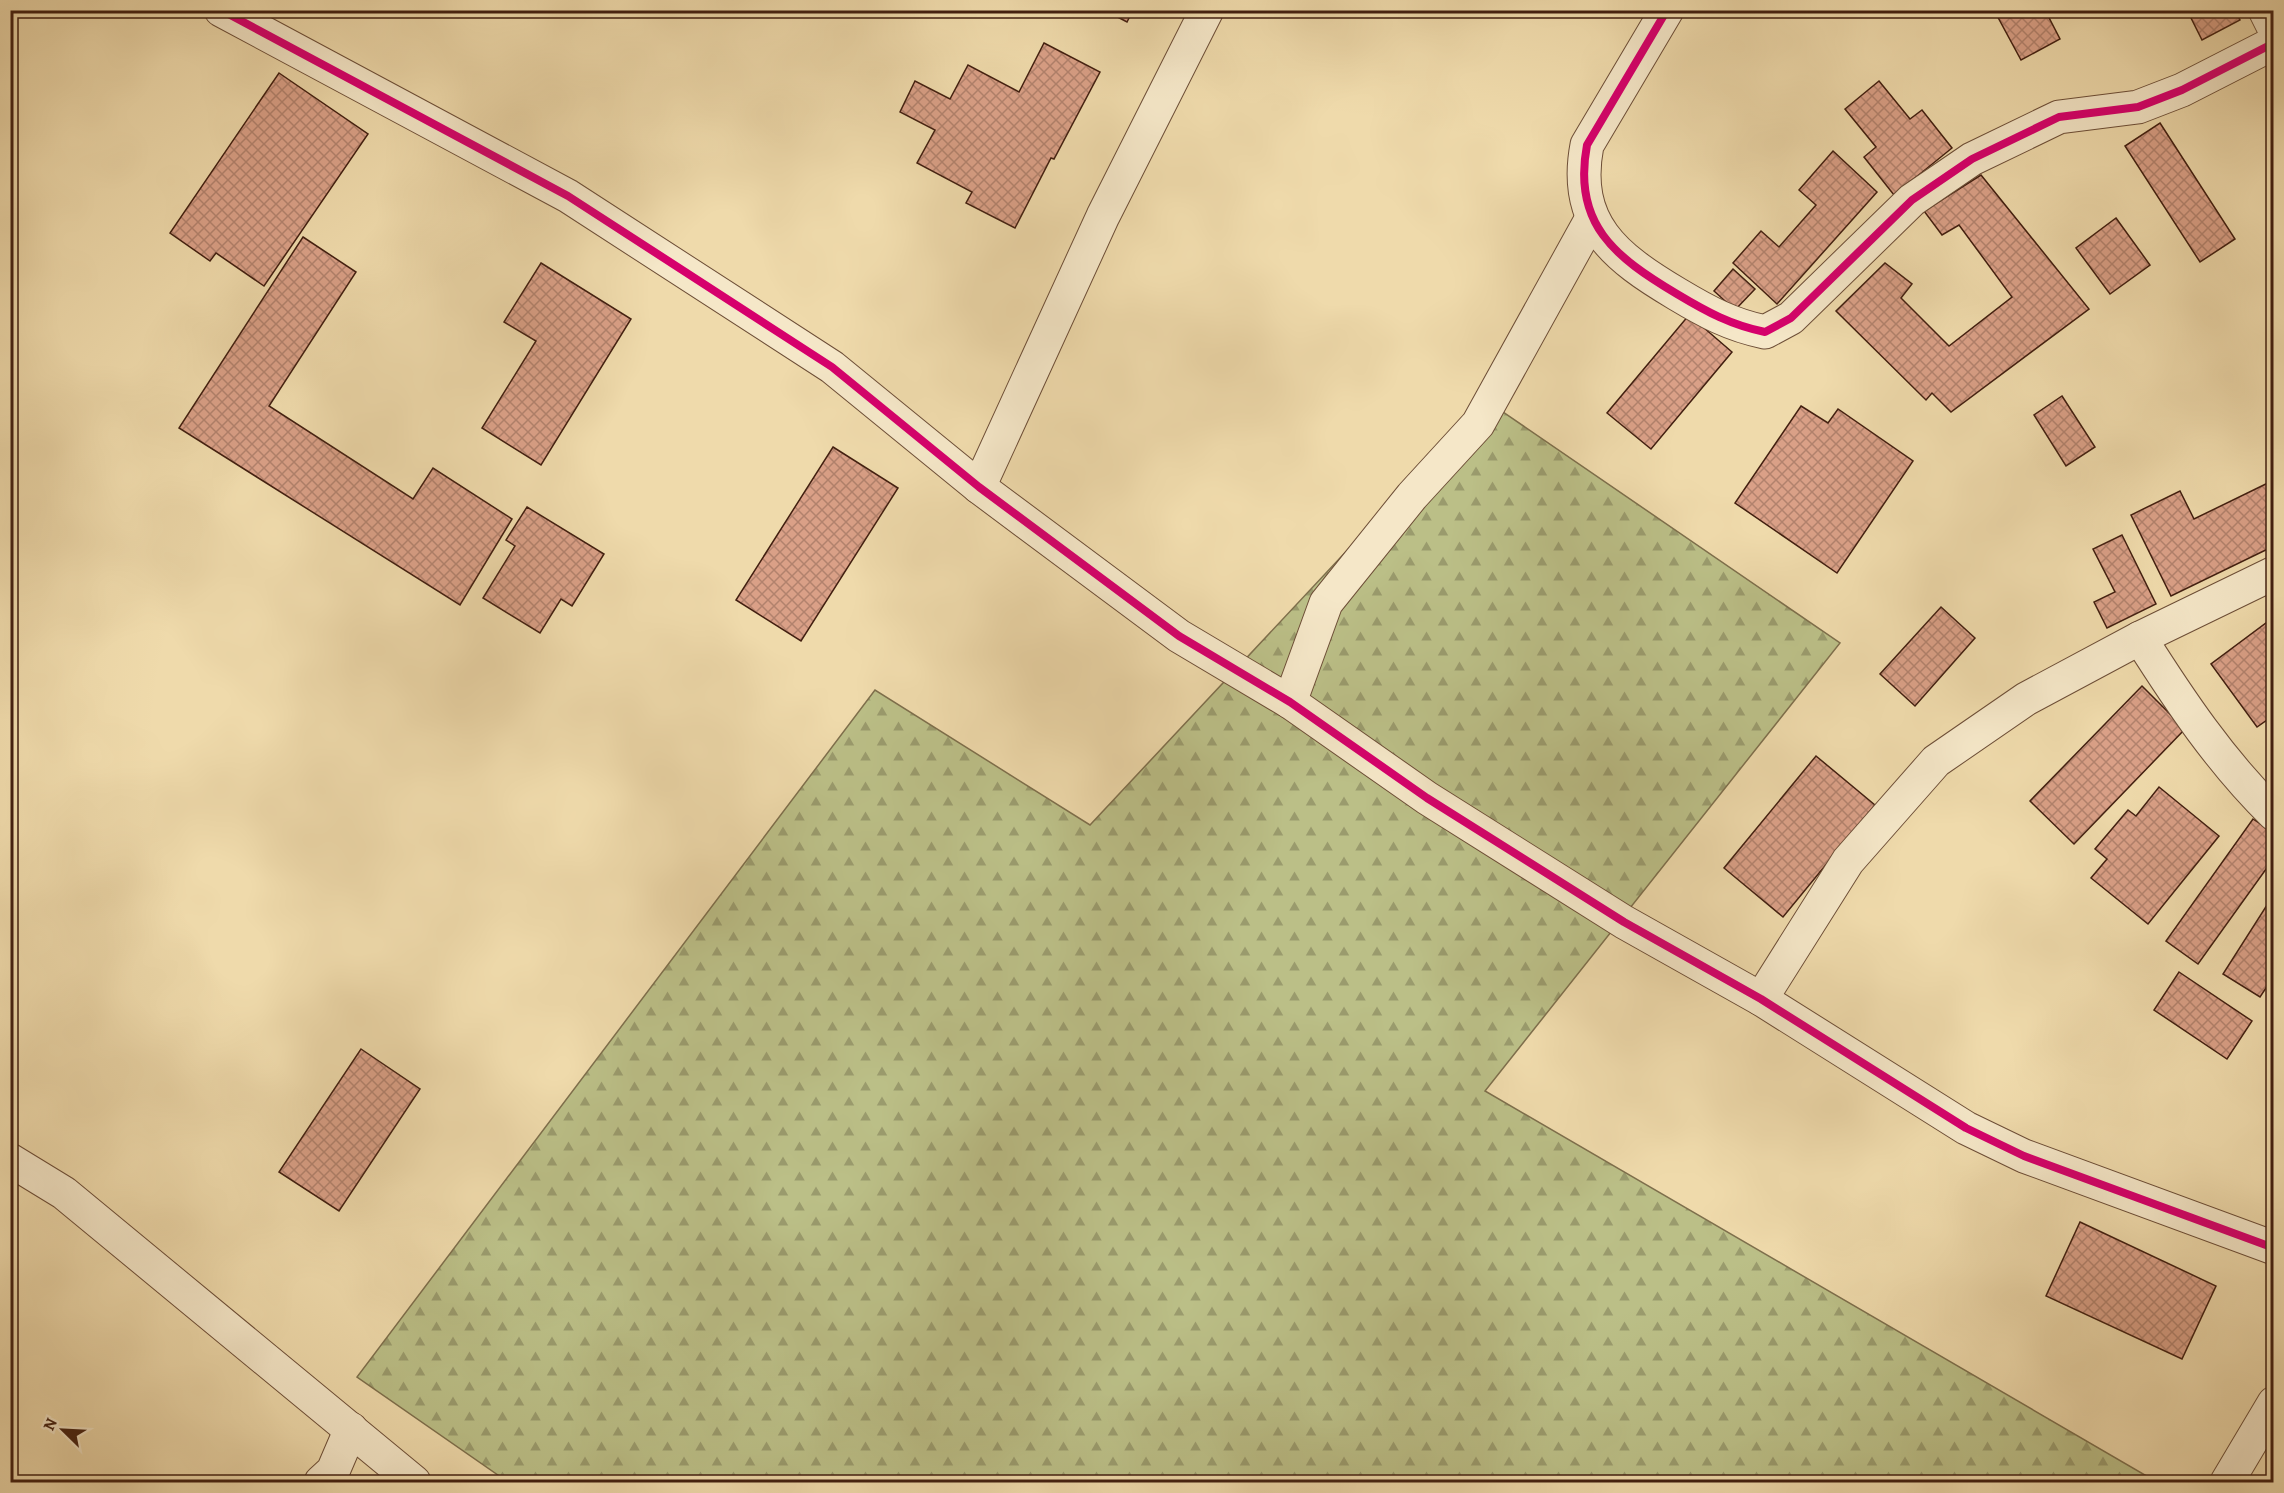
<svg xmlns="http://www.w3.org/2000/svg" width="2284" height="1493" viewBox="0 0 2284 1493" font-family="Alegreya,serif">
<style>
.forest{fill:url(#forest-firs);stroke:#7e6f4c;stroke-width:1.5}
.building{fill:url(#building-cross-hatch);stroke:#421f10;stroke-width:1.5}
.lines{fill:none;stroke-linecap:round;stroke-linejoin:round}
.minor-casing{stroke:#6d4e37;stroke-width:35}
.minor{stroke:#f5e7c8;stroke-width:33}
.cycleway-casing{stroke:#f5e7c8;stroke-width:11}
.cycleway{stroke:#d6006c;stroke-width:8}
</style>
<defs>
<pattern id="forest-firs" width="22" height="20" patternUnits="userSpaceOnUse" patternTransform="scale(1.5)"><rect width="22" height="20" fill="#bbbf87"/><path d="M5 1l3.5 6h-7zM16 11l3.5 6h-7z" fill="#9a9b6d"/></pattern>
<pattern id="building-cross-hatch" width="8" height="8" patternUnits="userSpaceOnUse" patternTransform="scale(1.5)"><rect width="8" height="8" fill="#daa087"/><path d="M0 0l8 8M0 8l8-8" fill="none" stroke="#b2826d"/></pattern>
</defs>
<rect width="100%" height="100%" fill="#efdaab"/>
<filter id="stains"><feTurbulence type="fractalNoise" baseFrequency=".00333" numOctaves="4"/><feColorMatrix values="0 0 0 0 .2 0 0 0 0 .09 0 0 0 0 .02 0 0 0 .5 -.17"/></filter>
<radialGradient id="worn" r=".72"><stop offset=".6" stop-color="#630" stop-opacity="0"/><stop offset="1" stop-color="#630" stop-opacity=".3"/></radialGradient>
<!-- forest -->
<path class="forest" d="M1487,401L1840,643L1485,1091L2157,1482H508L357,1377L875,690L1090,825Z"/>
<!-- building -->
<g class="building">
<path d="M1104,10H1133L1127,22Z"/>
<path d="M1994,10H2045L2060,39L2021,60Z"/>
<path d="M2187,10H2235L2240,20L2202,40Z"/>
<path d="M1044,43L1100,72L1054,159L1051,158L1015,228L966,203L972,192L917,163L935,130L900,112L915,81L950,99L968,65L1019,92Z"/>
<path d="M279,73L368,134L264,286L216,253L210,261L170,233Z"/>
<path d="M1879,81L1910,119L1922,110L1952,148L1894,195L1864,157L1876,147L1845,109Z"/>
<path d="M2160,123L2235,239L2200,262L2125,146Z"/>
<path d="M1833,151L1877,192L1777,304L1733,263L1761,231L1779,247L1816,205L1799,190Z"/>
<path d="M1981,175L2089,309L1951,412L1932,393L1926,400L1836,311L1885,263L1912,284L1901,298L1949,346L2012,297L1959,225L1942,235L1924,211Z"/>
<path d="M2116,218L2150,265L2110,294L2076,248Z"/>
<path d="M303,237L356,272L269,406L413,499L433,468L512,519L460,605L179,428Z"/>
<path d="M541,263L631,319L541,465L482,428L536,341L504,322Z"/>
<path d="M1733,269L1755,289L1735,310L1714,291Z"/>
<path d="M1689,315L1732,352L1651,449L1607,413Z"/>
<path d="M2062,396L2095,447L2066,466L2034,415Z"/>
<path d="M1801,406L1828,423L1838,409L1913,461L1837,573L1735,503Z"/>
<path d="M833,447L898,488L801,641L736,600Z"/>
<path d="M2274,480V546L2171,596L2131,515L2180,491L2194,519Z"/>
<path d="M527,507L604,554L572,606L561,599L540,633L483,598L515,546L506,540Z"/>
<path d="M2122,535L2156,604L2107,628L2094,602L2115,592L2093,549Z"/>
<path d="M1941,607L1975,638L1915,706L1880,674Z"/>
<path d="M2274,617V715L2257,727L2211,664Z"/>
<path d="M2142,686L2185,729L2074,844L2030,801Z"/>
<path d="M1816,756L1875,805L1783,917L1724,868Z"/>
<path d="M2159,787L2219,836L2148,924L2091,878L2107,859L2095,849L2128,810L2136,816Z"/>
<path d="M2253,819L2274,833V858L2198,964L2166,941Z"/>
<path d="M2274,894V976L2260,997L2223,974Z"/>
<path d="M2179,972L2252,1021L2227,1059L2154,1010Z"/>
<path d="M361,1049L420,1089L339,1211L279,1172Z"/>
<path d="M2080,1222L2216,1286L2182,1359L2046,1296Z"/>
</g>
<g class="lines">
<!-- minor casing -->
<g class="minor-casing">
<g id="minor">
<path d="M221,10L568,196L832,367L979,487L1179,636L1290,702L1427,798L1624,922L1761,999L1966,1128L2024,1156L2274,1248"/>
<path d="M1667,10L1587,145C1572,224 1615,257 1677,294C1707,312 1731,325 1765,332L1791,318L1912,200L1972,159L2059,117L2138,107L2182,90L2274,43"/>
<path d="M2265,10L2274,28"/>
<path d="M979,487L1103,216L1207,10"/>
<path d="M2140,638C2180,701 2220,761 2274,814"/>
<path d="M1290,702L1326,603L1412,496L1478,424L1592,218"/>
<path d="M1761,999L1848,861L1936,761L2026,699L2140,638L2274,573"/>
<path d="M10,1160L64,1193L414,1482"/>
<path d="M321,1482L333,1471L351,1429"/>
<path d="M2227,1482L2274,1403"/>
</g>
</g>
<!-- minor -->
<use href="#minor" class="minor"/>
<!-- cycleway casing -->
<g class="cycleway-casing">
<g id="cycleway">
<path d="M221,10L568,196L832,367L979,487L1179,636L1290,702L1427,798L1624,922L1761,999L1966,1128L2024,1156L2274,1248"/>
<path d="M1667,10L1587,145C1572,224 1615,257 1677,294C1707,312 1731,325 1765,332L1791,318L1912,200L1972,159L2059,117L2138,107L2182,90L2274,43"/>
</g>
</g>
<!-- cycleway -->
<use href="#cycleway" class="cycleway"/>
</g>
<!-- margin -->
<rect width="2284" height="1493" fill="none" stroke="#efdaab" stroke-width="36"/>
<rect x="12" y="12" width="2260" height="1469" fill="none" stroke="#421f10" stroke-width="3"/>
<rect x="18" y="18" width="2248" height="1457" fill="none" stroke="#421f10" stroke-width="1.5"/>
<!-- north arrow -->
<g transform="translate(63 1430) rotate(294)" stroke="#f5e7c8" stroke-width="4.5" paint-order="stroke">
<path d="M0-4.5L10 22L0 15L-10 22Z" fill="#421f10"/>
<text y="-9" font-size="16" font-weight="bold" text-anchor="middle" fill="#421f10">N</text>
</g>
<rect width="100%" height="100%" filter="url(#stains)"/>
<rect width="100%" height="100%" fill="url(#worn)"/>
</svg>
